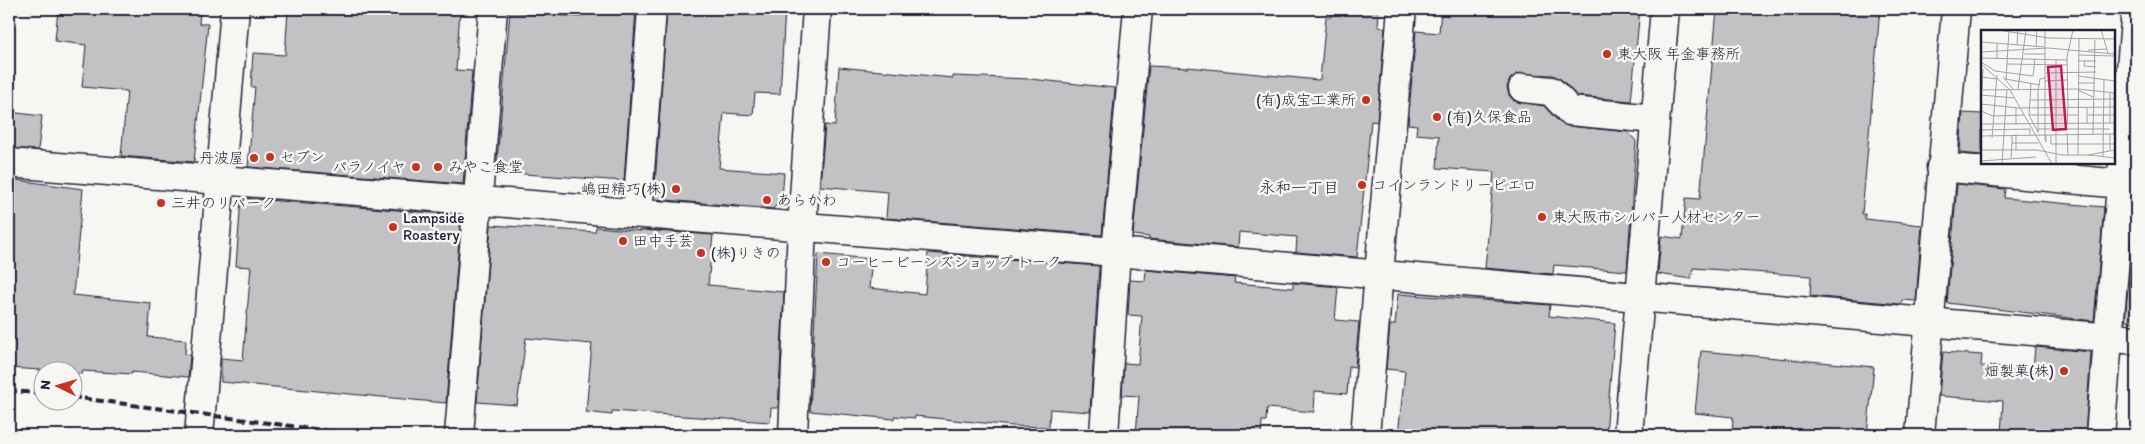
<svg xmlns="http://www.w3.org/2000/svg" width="2145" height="444" viewBox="0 0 2145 444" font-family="Itim,'Klee One',sans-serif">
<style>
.building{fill:#c2c2c4;stroke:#22223b}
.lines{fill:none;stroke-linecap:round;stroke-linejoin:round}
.street-casing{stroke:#22223b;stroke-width:31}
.street{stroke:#f6f6f2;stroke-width:28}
.rail{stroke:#22223b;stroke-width:4;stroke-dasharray:8 4;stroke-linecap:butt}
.poi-dot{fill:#c8321e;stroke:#f6f6f2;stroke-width:2}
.labels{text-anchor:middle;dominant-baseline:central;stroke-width:5;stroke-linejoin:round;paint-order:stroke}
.poi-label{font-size:15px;fill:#22223b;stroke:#f6f6f2;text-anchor:start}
.neighbourhood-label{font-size:16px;fill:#22223b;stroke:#f6f6f2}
.inset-road{fill:none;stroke:#a1a1a9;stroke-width:1}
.view{fill:#c2185b;fill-opacity:0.15;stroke:#c2185b;stroke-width:2.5}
.inset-edge{fill:none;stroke:#22223b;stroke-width:2.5}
</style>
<rect width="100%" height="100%" fill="#f6f6f2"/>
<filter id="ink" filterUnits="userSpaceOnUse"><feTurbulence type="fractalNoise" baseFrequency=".02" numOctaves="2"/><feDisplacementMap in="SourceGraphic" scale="10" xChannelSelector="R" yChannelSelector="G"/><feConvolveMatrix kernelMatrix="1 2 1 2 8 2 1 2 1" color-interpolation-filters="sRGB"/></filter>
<g filter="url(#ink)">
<!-- building -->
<g class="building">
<path d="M58,9H200L199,24H208L194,162L121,156L127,91L82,87L86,45L55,41Z"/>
<path d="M344,9H460L456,70L472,71L463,184L248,167L255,87H251L253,53L285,55L288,10L344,14Z"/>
<path d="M581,9H636L624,181L496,172L510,12L581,17Z"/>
<path d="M667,9H785L780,94L755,93L753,115L724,113L719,168L784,173L782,199L773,209L654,199Z"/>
<path d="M1332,9H1379L1378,27L1385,28L1377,122L1371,121L1357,257L1296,252L1297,237L1239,232L1238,247L1149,239V237L1133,235L1149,66L1188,68V67L1318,80L1320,79L1326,17H1331Z"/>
<path d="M1441,9L1526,12L1527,9L1559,12V9H1640L1631,101L1577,96L1562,80L1553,75L1517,74L1510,79L1507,87L1509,95L1514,101L1544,106L1559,122L1568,126L1628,132L1636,141L1627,271L1554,265L1553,274L1485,268L1494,172L1437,168L1439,136L1416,134L1417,125L1408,124L1416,31L1439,33Z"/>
<path d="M1717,9H1880L1862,214H1865V219L1922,225L1916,301L1902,300L1901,304L1810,296L1811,276L1693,268L1691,279L1658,274L1661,236L1682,239L1686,198L1700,199Z"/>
<path d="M839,67L953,78V76L1030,79L1115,88L1102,235L886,218L888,192L820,186L825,125L835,126Z"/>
<path d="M9,112L42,116L38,150L9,148Z"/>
<path d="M1963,113L1982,114V155L1960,153Z"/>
<path d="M9,179L83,189L73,295L151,303L148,337L186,340L185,354L190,355L188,377L132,372V374L83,371L82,374L72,373V372L9,368Z"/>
<path d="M1957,184L2005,189L2004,198L2104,207L2094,321L1947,303Z"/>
<path d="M241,198L461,215L446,403L221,382V358L243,360L251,267L236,266Z"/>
<path d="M2135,210H2136V322L2125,321Z"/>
<path d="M491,225L595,232L596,227L641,231V230L713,235L708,285L784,292L778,408H771L770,422L612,411V415L586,412L592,344L526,338L517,405L477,402Z"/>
<path d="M928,253L1099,266L1090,412L1050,409L1049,427L1013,426L915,416V418L894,416V419L810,411L818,254L872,259L869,288L925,294Z"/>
<path d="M1146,270L1235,278L1234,283L1293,288V283L1338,287L1335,320L1359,322L1355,367L1349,366L1347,394L1315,391L1314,412L1267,408L1266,421H1262L1261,435H1136L1139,396L1122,395L1124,363L1138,364L1142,316L1128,315L1130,280L1145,281Z"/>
<path d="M1398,294L1550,305L1549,316L1615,323L1606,435H1398L1405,371L1386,369L1390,325H1395Z"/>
<path d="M2035,347L2091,352L2085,435H2001L2003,401L1939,396L1943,352L1982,355L1981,366L2033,369Z"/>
<path d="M1701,351L1874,367L1867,435H1732L1733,417L1695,413Z"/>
</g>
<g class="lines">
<!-- street casing -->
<g class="street-casing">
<g id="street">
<path d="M1523,88L1551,91L1570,111L1655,119"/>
<path d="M9,163L1116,252L2136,340"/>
<path d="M1941,167L2121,184"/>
<path d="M637,213L652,9"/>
<path d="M199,435L235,9"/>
<path d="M459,435L493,9"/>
<path d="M793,435L802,226L817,9"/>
<path d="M1104,435L1116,252L1138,9"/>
<path d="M1365,435L1402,9"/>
<path d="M1628,435L1665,9"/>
<path d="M1920,435L1956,9"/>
<path d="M2100,435L2136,9"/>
</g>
</g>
<!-- street -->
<use href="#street" class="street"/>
<!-- rail -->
<g class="rail">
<path d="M9,391L42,393"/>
<path d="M72,397L359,435"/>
</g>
</g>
</g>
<!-- markers -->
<g class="poi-dot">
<circle cx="1607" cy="54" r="5"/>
<circle cx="1366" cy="100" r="5"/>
<circle cx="1437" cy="117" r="5"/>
<circle cx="270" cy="157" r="5"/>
<circle cx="254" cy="158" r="5"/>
<circle cx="416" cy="167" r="5"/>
<circle cx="438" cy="167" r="5"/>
<circle cx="1362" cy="185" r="5"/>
<circle cx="676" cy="189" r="5"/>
<circle cx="767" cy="200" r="5"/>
<circle cx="161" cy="203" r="5"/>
<circle cx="1542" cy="217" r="5"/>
<circle cx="393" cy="227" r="5"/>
<circle cx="623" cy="241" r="5"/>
<circle cx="701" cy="253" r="5"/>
<circle cx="826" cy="262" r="5"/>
<circle cx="2064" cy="371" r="5"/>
</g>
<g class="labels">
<!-- poi labels -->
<g class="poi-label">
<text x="1617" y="54">東大阪 年金事務所</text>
<text x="1356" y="100" text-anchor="end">(有)成宝工業所</text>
<text x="1447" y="117">(有)久保食品</text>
<text x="280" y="157">セブン</text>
<text x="244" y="158" text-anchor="end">丹波屋</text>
<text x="406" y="167" text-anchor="end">パラノイヤ</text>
<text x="448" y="167">みやこ食堂</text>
<text x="1372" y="185">コインランドリーピエロ</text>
<text x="666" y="189" text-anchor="end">嶋田精巧(株)</text>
<text x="777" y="200">あらかわ</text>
<text x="171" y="203">三井のリパーク</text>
<text x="1552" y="217">東大阪市シルバー人材センター</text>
<text x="403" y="218">Lampside<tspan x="403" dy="17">Roastery</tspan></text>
<text x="633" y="241">田中手芸</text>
<text x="711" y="253">(株)りきの</text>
<text x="836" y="262">コーヒービーンズショップ トーク</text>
<text x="2054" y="371" text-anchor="end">畑製菓(株)</text>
</g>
<!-- neighbourhood labels -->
<g class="neighbourhood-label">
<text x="1299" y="187">永和一丁目</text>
</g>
</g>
<!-- overview -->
<g transform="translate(1981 30)">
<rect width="134" height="134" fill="#f6f6f2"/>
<path class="inset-road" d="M17,0L68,8L134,9M64,0V109L65,112V105M120,0L127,23M0,12L64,17M16,13V29M36,15L37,0M55,17L56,0M107,20L126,19M0,22L67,18L134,24M43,24H64M97,25L134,26M0,28L86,30M75,29V134M97,31H115M104,31L103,36L115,37M0,32L14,41L52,46M0,34L29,60L71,134M26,34L86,35M65,43L115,42M52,46L54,29M97,46L134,51M0,47L16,49M22,47L32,59M24,49L59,55M25,50L28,0M64,51L86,50M50,53L48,85L57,102M97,53H114M37,59L45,0M0,60L97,59L134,63M1,60L2,39M97,60L112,67M129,63V94M133,63V105M0,65L33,68M49,70L133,69M0,74L37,78L134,77M87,77L86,27L92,0M106,77V94M35,78V95M0,81L12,86L43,85M48,85H97M106,85H133M0,94L133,93M86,95L87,77M57,99H129M0,100L49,99V105M57,103V61L59,49L64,48M86,103L87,125M129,103V120M35,104V120M31,105V113H58M70,105V114H134M112,105L114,10M0,106L134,104M11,108L16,45M0,120H56L81,125H112M97,125L98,9M107,125L134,120M109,125L134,128M122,127L123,49M30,128L31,113M0,131L55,127M21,134L26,59"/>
<path class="view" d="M80,36L85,99L72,100L67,37Z"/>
<rect width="134" height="134" class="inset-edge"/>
</g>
<!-- margin -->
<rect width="2145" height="444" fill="none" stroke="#f6f6f2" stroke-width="30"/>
<rect x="15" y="15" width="2115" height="414" fill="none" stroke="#22223b" stroke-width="2" filter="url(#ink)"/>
<!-- north arrow -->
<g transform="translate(58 386) rotate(275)"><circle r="24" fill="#f6f6f2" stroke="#a1a1a9"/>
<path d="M0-4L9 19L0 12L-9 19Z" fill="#c8321e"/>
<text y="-8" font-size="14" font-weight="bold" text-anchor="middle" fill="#22223b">N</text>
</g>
</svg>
